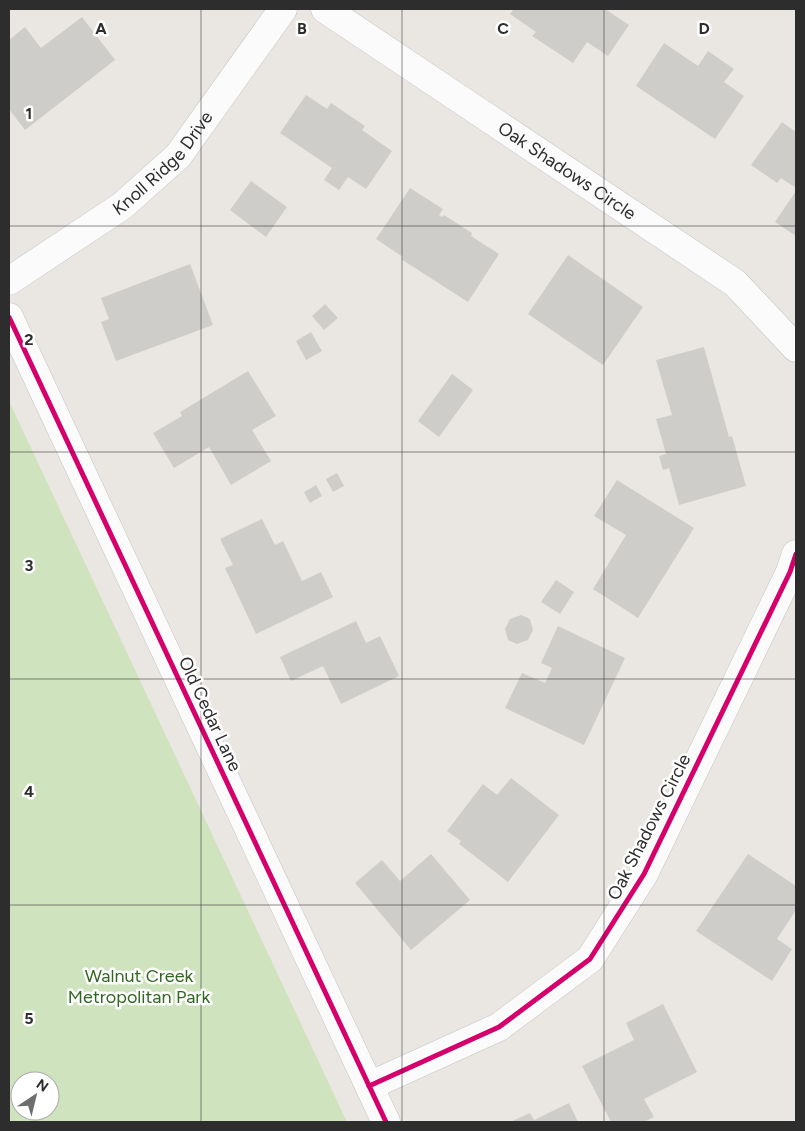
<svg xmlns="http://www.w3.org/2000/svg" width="805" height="1131" viewBox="0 0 805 1131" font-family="Figtree,sans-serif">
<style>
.green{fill:#cfe3bf;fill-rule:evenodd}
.building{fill:#cfcdca}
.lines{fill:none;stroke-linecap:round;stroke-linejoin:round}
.minor-casing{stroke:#c4c4c3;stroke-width:29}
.minor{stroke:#fcfbfb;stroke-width:28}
.cycleway-casing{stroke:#fff;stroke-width:8}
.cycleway{stroke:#d6006c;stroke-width:5}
.grid{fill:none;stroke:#2d2d2d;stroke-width:1;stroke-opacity:0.55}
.labels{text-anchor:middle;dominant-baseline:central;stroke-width:5;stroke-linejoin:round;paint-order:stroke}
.street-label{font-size:18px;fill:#2d2d2d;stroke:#fff}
.park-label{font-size:18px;fill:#316720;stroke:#fff}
.grid-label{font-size:16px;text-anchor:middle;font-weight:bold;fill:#2d2d2d;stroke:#fff;stroke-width:5;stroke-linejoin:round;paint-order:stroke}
</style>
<rect width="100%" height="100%" fill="#eae7e3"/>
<!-- green -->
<path class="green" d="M9,401L347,1122H9ZM20,1081H50V1111H20Z"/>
<!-- building -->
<g class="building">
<path d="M514,9H605L629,25L608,56L587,42L573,63L532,36L536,32L510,14Z"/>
<path d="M82,17L115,60L25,130L9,109V40L25,27L41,48Z"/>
<path d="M664,43L698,66L708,51L734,69L724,82L744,96L715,139L636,86Z"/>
<path d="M306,95L327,109L331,103L365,126L362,130L392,151L366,189L348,177L339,190L324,180L332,168L280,133Z"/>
<path d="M782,122L796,132V188L781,178L777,183L751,165Z"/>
<path d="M251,181L287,207L266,237L230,210Z"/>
<path d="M410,188L443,209L439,215L442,217L444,215L472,233L471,236L499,254L468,302L401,259L403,257L376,239Z"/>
<path d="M796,191V236L775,222Z"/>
<path d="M568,255L643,307L603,365L528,314Z"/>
<path d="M190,264L213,325L116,361L101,322L109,319L101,298Z"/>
<path d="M325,304L338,318L324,330L312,316Z"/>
<path d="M311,332L322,351L306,360L296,341Z"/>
<path d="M704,347L729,437L732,436L746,486L679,505L669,468L663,470L659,456L666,454L656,419L672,415L656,360Z"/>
<path d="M248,371L276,416L252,430L271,461L231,485L209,447L174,468L153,433L182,416L180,412Z"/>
<path d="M452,374L473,390L439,437L418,421Z"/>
<path d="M337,473L344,486L333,492L326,479Z"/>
<path d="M617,480L694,528L638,618L593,589L626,535L594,516Z"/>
<path d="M316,485L322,496L310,503L304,492Z"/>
<path d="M262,519L275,545L283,541L302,581L321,572L333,597L256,634L225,568L233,565L220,539Z"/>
<path d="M556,580L574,592L560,614L541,602Z"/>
<path d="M521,615L530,619L533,630L528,640L517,644L508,640L505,629L510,619Z"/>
<path d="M356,621L366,643L380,636L399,676L341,704L323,666L291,681L280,657Z"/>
<path d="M558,626L625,658L584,745L505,708L522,673L545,683L552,668L541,663Z"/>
<path d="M511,778L559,815L508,882L459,844L461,841L447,831L483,784L497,795Z"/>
<path d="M431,854L470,900L411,950L355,883L382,860L400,881Z"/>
<path d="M748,854L796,886V910L777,939L792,949L772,981L696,931Z"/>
<path d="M663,1004L697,1072L644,1099L654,1117L644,1122H611L582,1066L634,1040L626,1023Z"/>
<path d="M569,1103L578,1122H510L530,1113L534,1120Z"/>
</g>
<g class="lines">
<!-- minor casing -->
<g class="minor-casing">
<g id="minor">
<path id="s1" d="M325,9L735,283L796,348"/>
<path id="s2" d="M9,281L122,206L178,156L283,9"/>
<path d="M9,317L386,1122"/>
<path d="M369,1086L499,1027L590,959L644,874L790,572L796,554"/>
</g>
</g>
<!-- minor -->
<use href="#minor" class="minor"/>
<!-- cycleway casing -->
<g class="cycleway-casing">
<g id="cycleway">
<path d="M9,317L386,1122"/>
<path d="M369,1086L499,1027L590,959L644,874L790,572L796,554"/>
</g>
</g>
<!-- cycleway -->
<use href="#cycleway" class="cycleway"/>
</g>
<!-- grid -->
<path class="grid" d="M201,9V1122M402,9V1122M604,9V1122M9,226H796M9,452H796M9,679H796M9,905H796"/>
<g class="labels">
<!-- street labels -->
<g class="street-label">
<text stroke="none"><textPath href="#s2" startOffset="195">Knoll Ridge Drive</textPath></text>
<text stroke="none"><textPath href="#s1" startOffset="291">Oak Shadows Circle</textPath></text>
<text transform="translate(210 714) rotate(65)">Old Cedar Lane</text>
<text transform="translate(649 827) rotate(-63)">Oak Shadows Circle</text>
</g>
<!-- park labels -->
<g class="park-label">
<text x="139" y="976">Walnut Creek<tspan x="139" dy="21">Metropolitan Park</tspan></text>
</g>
</g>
<g class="grid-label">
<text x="101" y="34">A</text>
<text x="302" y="34">B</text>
<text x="503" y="34">C</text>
<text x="704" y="34">D</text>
<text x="29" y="119">1</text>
<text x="29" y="345">2</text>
<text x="29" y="571">3</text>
<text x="29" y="797">4</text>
<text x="29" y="1024">5</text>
</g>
<!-- border -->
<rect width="805" height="1131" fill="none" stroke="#2d2d2d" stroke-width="20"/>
<!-- north arrow -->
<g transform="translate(35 1096) rotate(35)"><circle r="24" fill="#ffffff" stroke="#ababab"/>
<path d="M0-4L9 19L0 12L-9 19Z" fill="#6f6e6d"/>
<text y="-8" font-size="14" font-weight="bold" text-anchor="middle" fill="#2d2d2d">N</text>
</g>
</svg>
